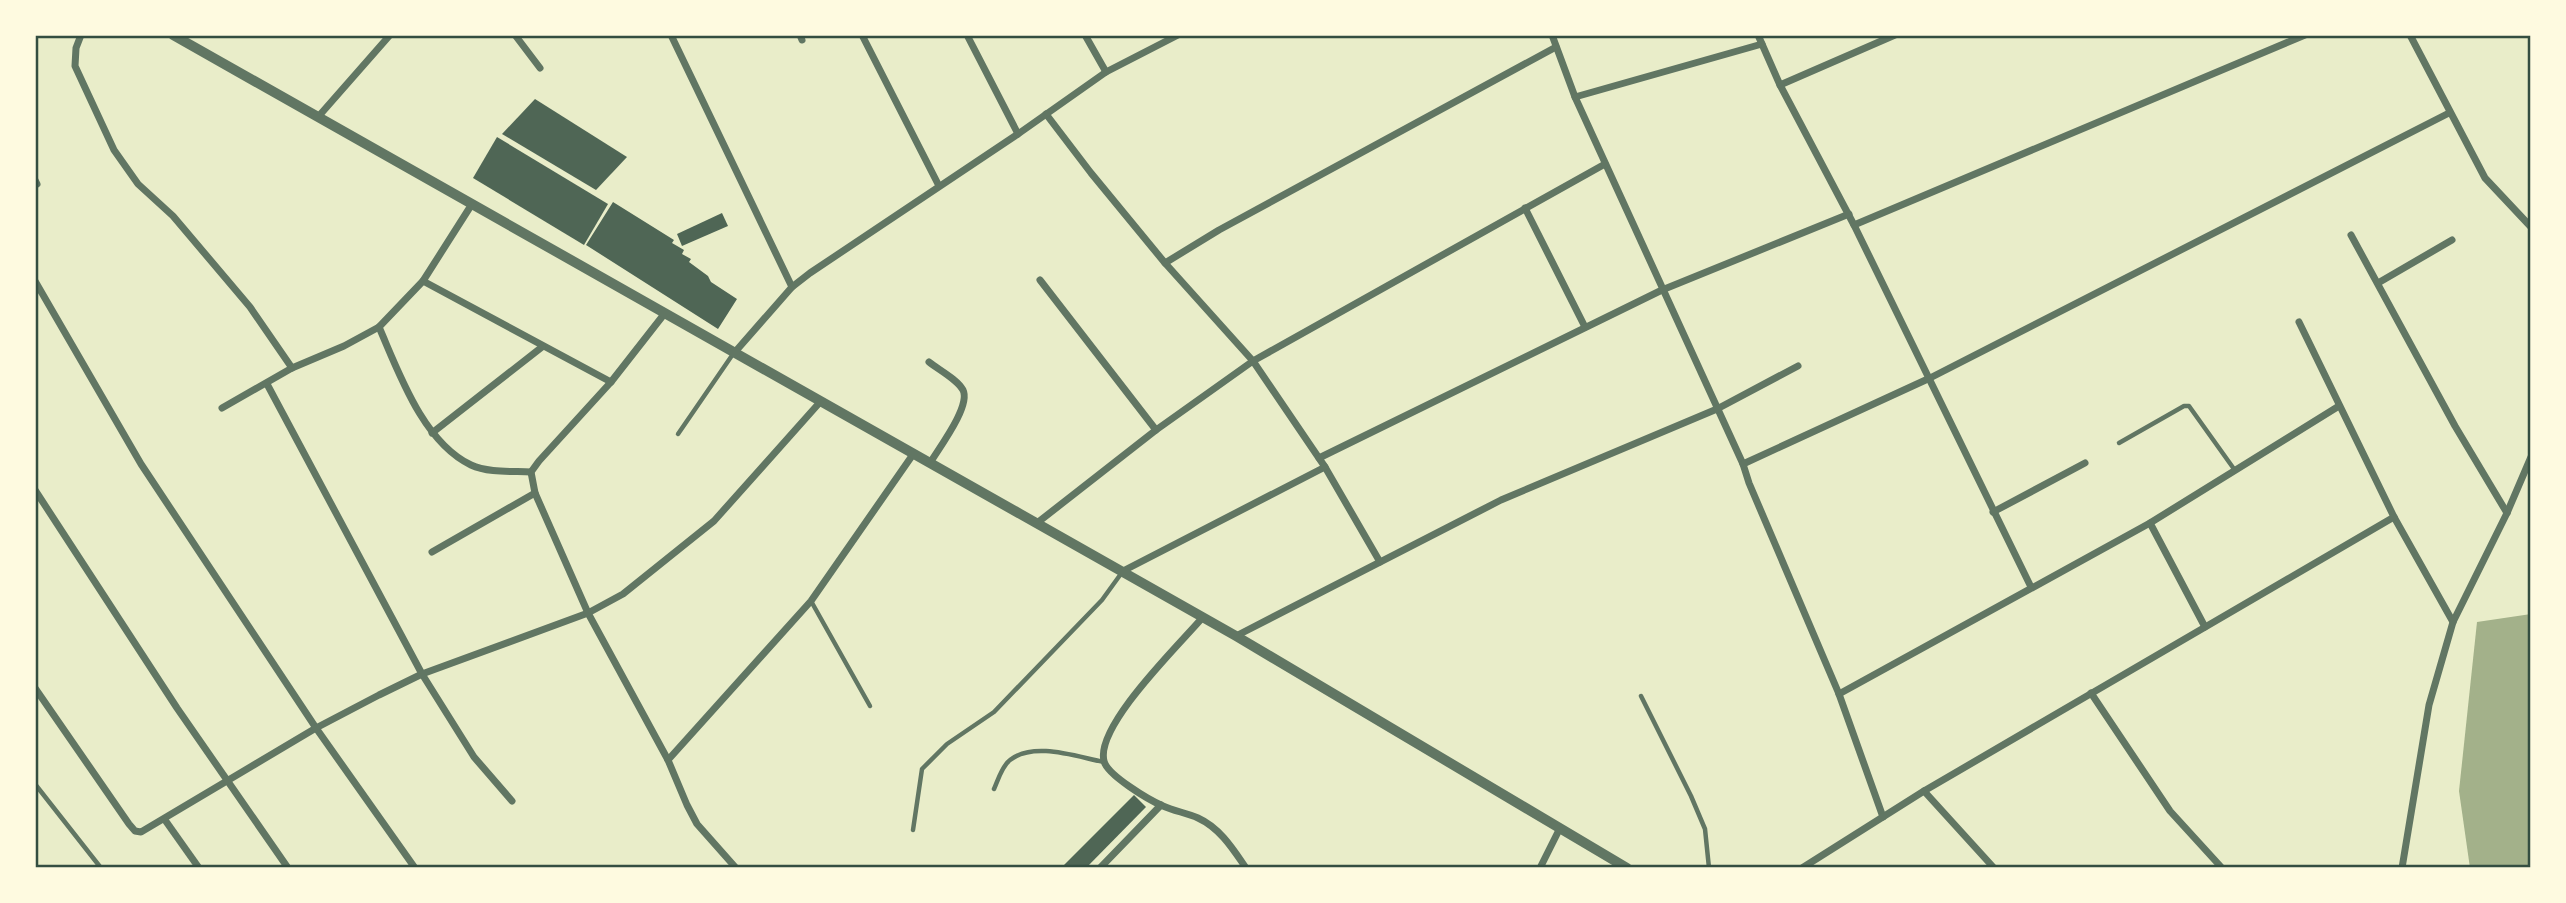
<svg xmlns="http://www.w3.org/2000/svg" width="2566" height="903" viewBox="0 0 2566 903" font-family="Signika,sans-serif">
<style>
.water{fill:#a3b18a}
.building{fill:#4f6655}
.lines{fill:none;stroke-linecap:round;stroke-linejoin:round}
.service{stroke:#617663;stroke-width:4.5}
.minor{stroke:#617663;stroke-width:7}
.tertiary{stroke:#617663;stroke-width:10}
.neatline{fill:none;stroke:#344e41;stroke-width:2.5}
</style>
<rect width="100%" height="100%" fill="#e9edc9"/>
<!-- water -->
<path class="water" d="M2531,614V868H2470L2459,791L2477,622Z"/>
<!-- building -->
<g class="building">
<path d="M535,99L627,157L596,190L502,134Z"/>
<path d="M497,137L608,204L584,245L473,178Z"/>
<path d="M613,202L674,240L672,243L684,250L682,254L691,259L689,262L708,276L711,282L737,299L718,329L586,245Z"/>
<path d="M722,213L728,226L682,246L677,234Z"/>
<path d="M1134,795L1146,807L1086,868H1065L1063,866Z"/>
</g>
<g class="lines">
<!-- service -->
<g class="service">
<path d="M678,434L733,354"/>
<path d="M2119,443L2184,406H2189L2234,469"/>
<path d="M811,601L870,706"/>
<path d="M1641,696L1691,796L1705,829L1709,868"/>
<path d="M35,784L101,868"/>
<path d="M994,789C998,780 1002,766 1010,760C1034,741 1077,757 1104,762"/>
<path d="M913,830L922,769L947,744L994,712L1102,600L1123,571"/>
</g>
<!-- minor -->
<g class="minor">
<path d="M81,35L76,48L75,66L114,150L138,184L173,216L250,307L292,368"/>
<path d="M515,35L540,68"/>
<path d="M671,35L792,287"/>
<path d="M800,35L802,40"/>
<path d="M862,35L939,186"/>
<path d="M967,35L1018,134"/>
<path d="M1085,35L1106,72"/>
<path d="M1552,35L1575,97L1743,464L1749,483L1839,694L1883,817"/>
<path d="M1758,35L1780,85L1854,225L2031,587"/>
<path d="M2410,35L2485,178L2531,227"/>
<path d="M1780,85L1895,35"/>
<path d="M1575,97L1762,44"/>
<path d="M1046,114L1091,173L1165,263L1253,361L1325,467L1380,562"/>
<path d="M318,117L390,35"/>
<path d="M35,180L37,184"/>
<path d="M1525,208L1585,327"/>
<path d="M1854,225L2305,35"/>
<path d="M2351,235L2455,426L2507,513"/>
<path d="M1165,263L1219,230L1556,47"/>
<path d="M1040,280L1156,430"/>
<path d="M35,281L141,464L316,728L415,868"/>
<path d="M423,281L611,382"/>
<path d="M2378,283L2452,240"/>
<path d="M665,313L611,382L539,461L531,472L535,493L588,613L668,760L687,805L697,824L736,868"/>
<path d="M2299,322L2394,517L2453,622"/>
<path d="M379,327C399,373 423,442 471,465C488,473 513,471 531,472"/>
<path d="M735,352L792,287L810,273L1018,134L1106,72L1178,35"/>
<path d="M929,362C939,370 957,379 963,390C971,406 939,448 930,463"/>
<path d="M267,384L422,674L474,757L512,801"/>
<path d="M222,408L292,368L344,346L379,327L423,281L472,204"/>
<path d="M432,433L542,347"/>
<path d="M1319,458L1662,290L1849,214"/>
<path d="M1743,464L1930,378L2449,113"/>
<path d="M35,490L177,708L288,868"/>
<path d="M1993,512L2085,463"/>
<path d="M1037,523L1156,430L1253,361L1605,164"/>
<path d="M2150,523L2205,627"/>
<path d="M432,552L535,493"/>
<path d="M1123,571L1325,467"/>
<path d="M1203,617C1180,644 1095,726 1104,761C1107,775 1149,800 1163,806C1174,811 1187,813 1198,818C1220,828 1233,849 1246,868"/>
<path d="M1236,636L1501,500L1717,409L1798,366"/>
<path d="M35,688L129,824L135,831L141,832L316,728L379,695L422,674L588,613L623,594L714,521L821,401"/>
<path d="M2091,693L2170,811L2222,868"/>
<path d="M1839,694L2150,523L2339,406"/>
<path d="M668,760L811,601L914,453"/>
<path d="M1924,791L1994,868"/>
<path d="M165,820L199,868"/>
<path d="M1100,868L1161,805"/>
<path d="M1540,868L1560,828"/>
<path d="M1802,868L1924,791L2394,517"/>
<path d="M2402,868L2429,705L2453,622L2507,513L2531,457"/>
</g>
<!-- tertiary -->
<path class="tertiary" d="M173,35L1236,636L1627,868"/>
</g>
<!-- border -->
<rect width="2566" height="903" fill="none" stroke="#fefae0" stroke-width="74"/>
<rect x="37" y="37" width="2492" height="829" class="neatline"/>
</svg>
